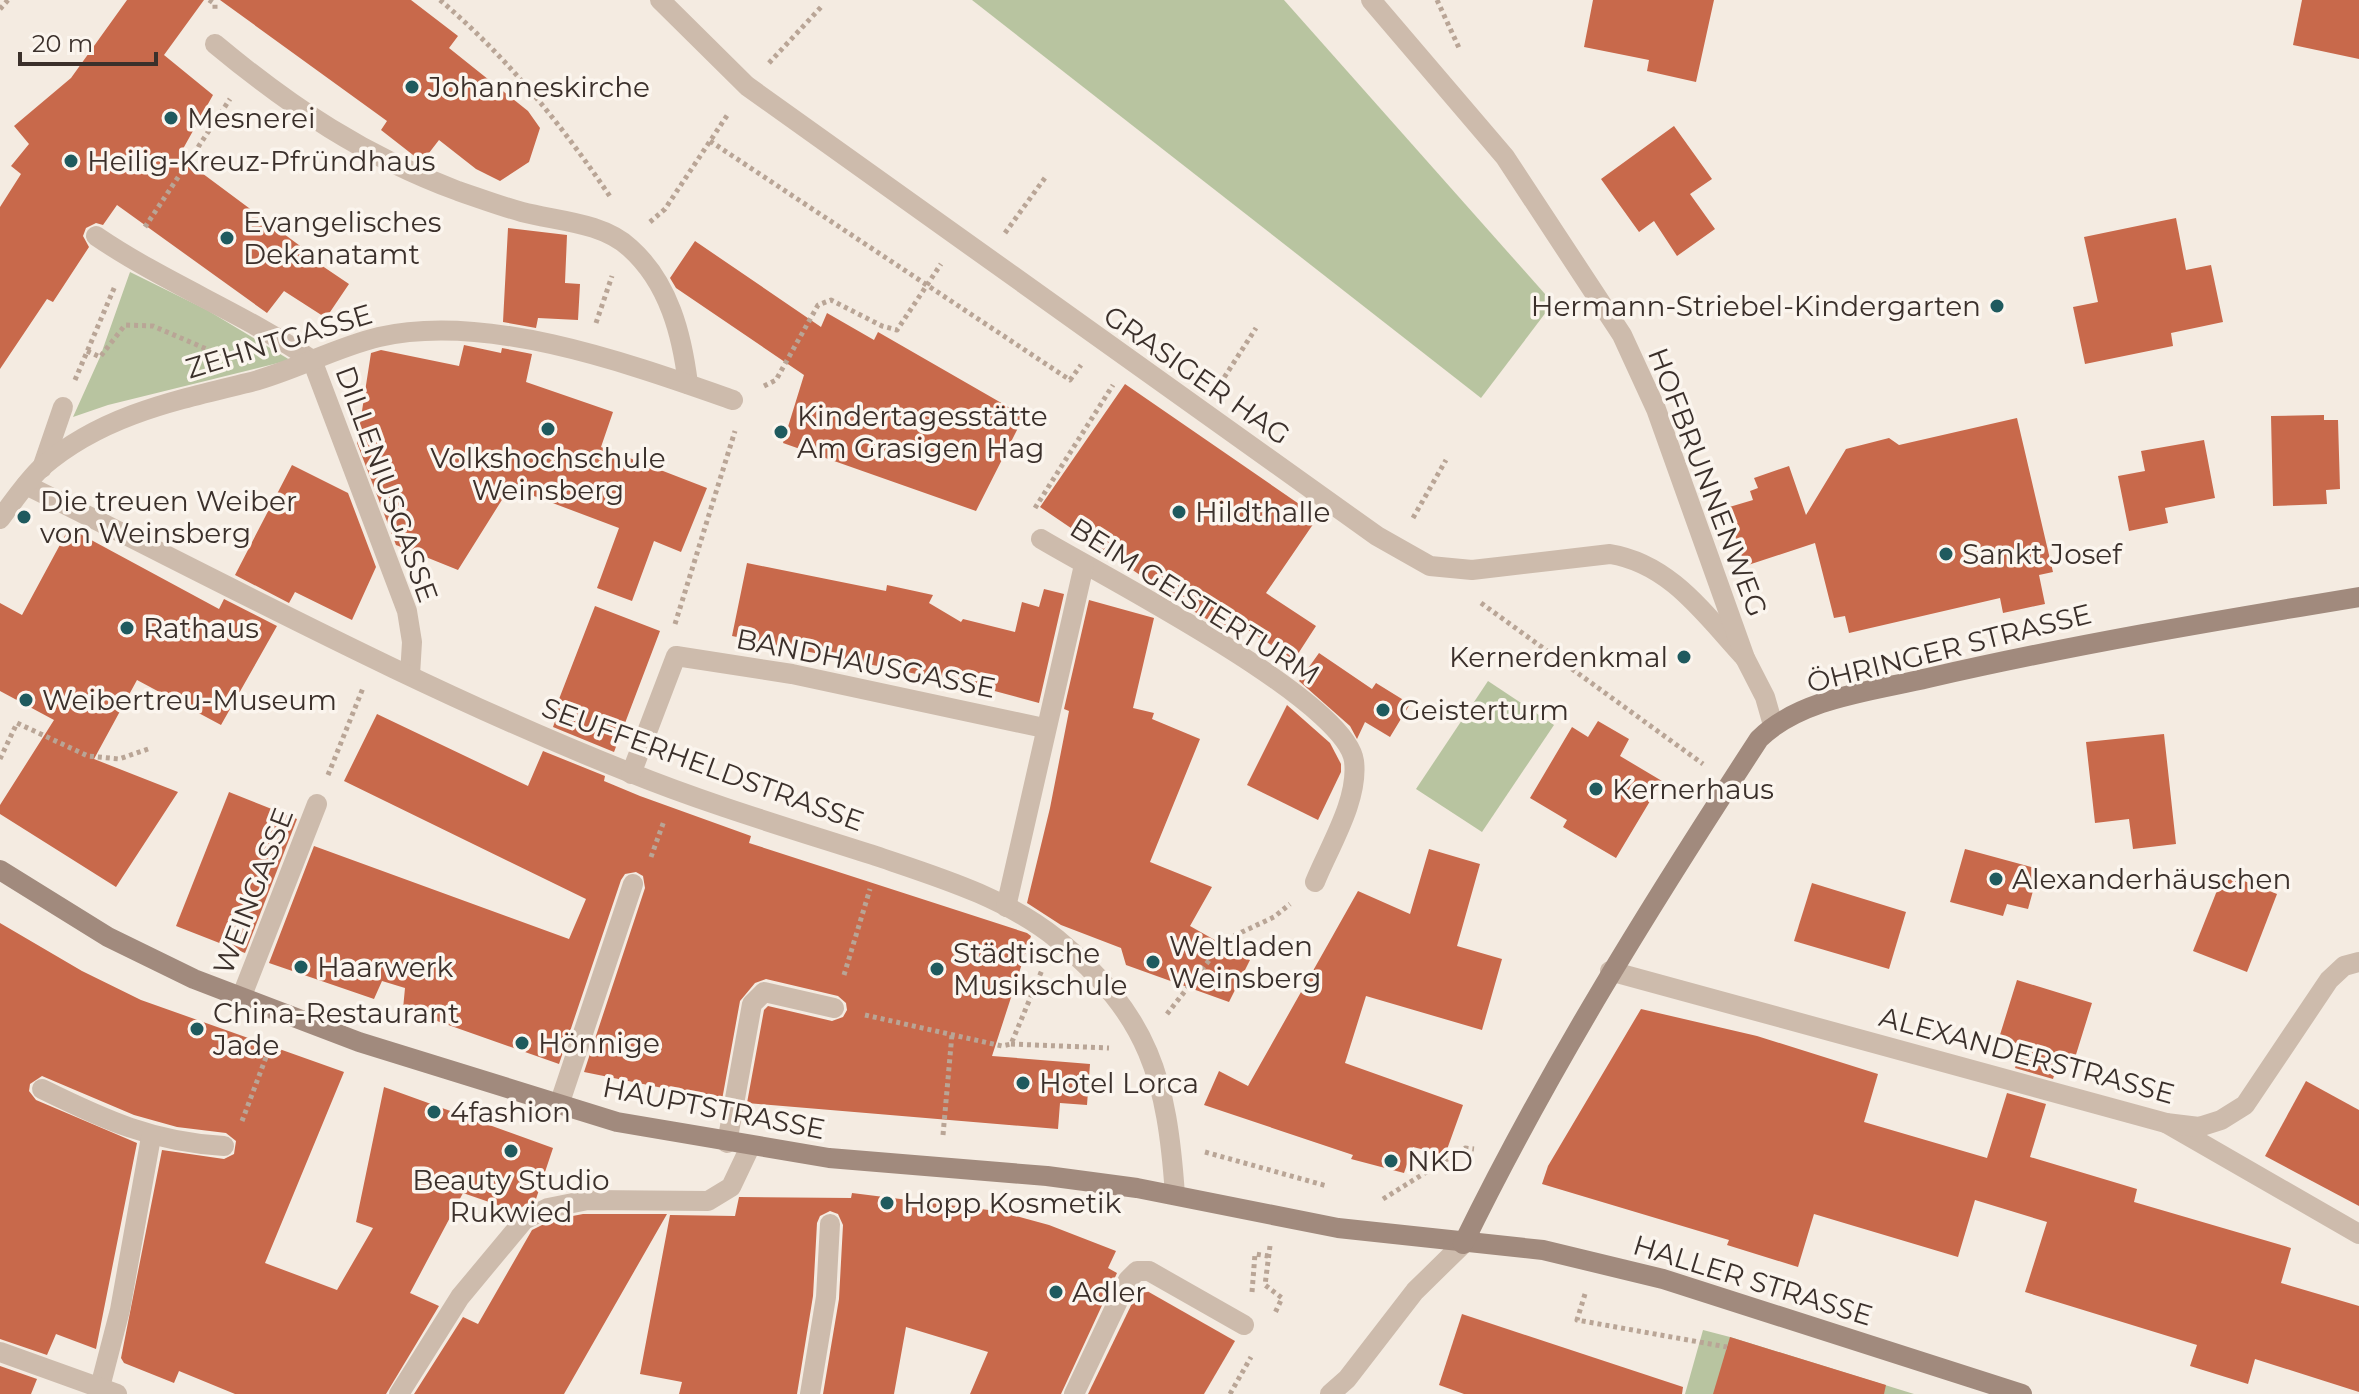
<svg xmlns="http://www.w3.org/2000/svg" width="2359" height="1394" viewBox="0 0 2359 1394" font-family="Montserrat,sans-serif">
<style>
.green{fill:#b8c4a0}
.building{fill:#c8694b}
.lines{fill:none;stroke-linecap:round;stroke-linejoin:round}
.path{stroke:#b9a596;stroke-width:5;stroke-dasharray:4 4;stroke-linecap:butt}
.lane{stroke:#cdbbac;stroke-width:20}
.street{stroke:#cdbbac;stroke-width:20}
.secondary{stroke:#a18a7d;stroke-width:20}
.poi-dot{fill:#1f5a5e;stroke:#fbf5ee;stroke-width:3}
.labels{text-anchor:middle;dominant-baseline:central;stroke-width:7;stroke-linejoin:round;paint-order:stroke}
.poi-label{font-size:28px;fill:#3b302b;stroke:#fbf5ee;text-anchor:start}
.street-label{font-size:28px;fill:#3b302b;stroke:#fbf5ee}
</style>
<rect width="100%" height="100%" fill="#f4ebe1"/>
<!-- green -->
<g class="green">
<path d="M972,0H1284L1553,303L1481,398Z"/>
<path d="M130,272L207,310L290,360L108,405L73,417L100,357Z"/>
<path d="M1488,681L1554,725L1482,832L1416,789Z"/>
<path d="M1703,1330L1730,1337L1914,1394H1685Z"/>
</g>
<!-- building -->
<g class="building">
<path d="M127,0H204L164,55L213,95L179,156L311,254L309,257L349,284L326,318L284,291L267,313L117,205L103,225L96,223L86,228L83,236L89,247L53,302L47,299L0,369V207L21,174L11,166L29,144L14,126L71,78Z"/>
<path d="M220,0H411L458,36L449,48L528,111L540,128L529,162L500,181L476,169L439,140L422,162L381,130L387,121Z"/>
<path d="M1593,0H1714L1696,82L1647,71L1649,60L1584,47Z"/>
<path d="M2302,0H2359V59L2293,45Z"/>
<path d="M1674,126L1712,179L1690,194L1715,229L1677,256L1654,221L1639,232L1601,179Z"/>
<path d="M2176,218L2186,270L2211,265L2223,322L2171,333L2173,346L2085,364L2073,307L2098,302L2084,237Z"/>
<path d="M508,228L567,235L565,283L580,284L578,320L538,318L536,328L503,322Z"/>
<path d="M695,241L821,327L827,313L874,340L878,332L1024,416L976,511L783,443L804,375L676,288L670,278Z"/>
<path d="M464,345L501,353L502,348L532,354L526,382L613,412L601,447L707,488L681,552L654,541L632,601L597,588L619,528L510,487L458,570L396,545L357,443L371,353L381,350L459,366Z"/>
<path d="M1125,384L1318,517L1266,593L1316,626L1294,660L1230,618L1223,629L1190,609L1040,507Z"/>
<path d="M2324,415V420H2338L2340,489L2326,490L2327,504L2273,506L2271,416Z"/>
<path d="M2017,418L2053,572L2039,575L2045,604L2003,613L2000,598L1849,633L1845,616L1834,618L1815,543L1745,566L1726,508L1753,500L1750,491L1758,488L1754,478L1789,466L1806,515L1846,449L1889,438L1899,445Z"/>
<path d="M2204,440L2215,498L2165,508L2168,523L2129,531L2118,476L2145,471L2141,451Z"/>
<path d="M292,465L348,493L376,567L352,620L295,592L289,603L235,575Z"/>
<path d="M69,528L219,609L224,599L277,626L221,725L137,680L94,759L178,792L116,887L0,814V805L54,720L0,691V603L22,615Z"/>
<path d="M747,563L886,591L887,585L933,595L929,603L961,622L963,619L1015,632L1022,602L1039,607L1044,589L1064,594L1039,703L931,674V677L732,636Z"/>
<path d="M1089,600L1154,618L1133,708L1154,713L1152,719L1200,739L1150,862L1212,887L1190,926L1250,960L1229,1002L1126,965L1121,948L1061,925L1027,903L1050,808L1069,711L1064,709Z"/>
<path d="M595,606L660,631L614,752L553,727L558,713L554,712Z"/>
<path d="M1319,653L1372,689L1376,683L1410,704L1390,737L1365,722L1357,739L1350,726L1299,681Z"/>
<path d="M1287,705L1330,743L1341,764V772L1318,820L1247,785Z"/>
<path d="M377,714L528,786L543,751L605,776L604,781L640,796L751,836L749,843L1027,933L1031,936L992,1056L1090,1064L1087,1105L1060,1103L1058,1129L747,1103L764,1010L768,1006L832,1021L843,1017L847,1010L846,1003L838,996L766,979L755,983L740,1001L722,1100L584,1072L645,888L643,876L636,872L625,874L621,880L559,1064L403,1009L405,988L382,981L374,999L269,963L314,846L569,939L586,899L344,781Z"/>
<path d="M1598,721L1629,739L1620,756L1662,781L1616,858L1563,827L1567,820L1530,798L1572,727L1588,737Z"/>
<path d="M2164,734L2176,844L2133,849L2129,819L2095,823L2086,742Z"/>
<path d="M229,792L297,819L245,953L176,926Z"/>
<path d="M1429,849L1480,864L1457,946L1502,959L1482,1030L1366,996L1345,1063L1463,1105L1445,1155L1413,1147L1404,1173L1351,1159L1353,1155L1204,1105L1219,1071L1248,1086L1358,891L1410,914Z"/>
<path d="M1965,849L2039,869L2028,909L2007,904L2003,916L1950,902Z"/>
<path d="M2224,873L2277,894L2247,972L2193,951Z"/>
<path d="M1812,883L1906,912L1889,969L1794,941Z"/>
<path d="M0,923L82,971L141,1000L344,1072L265,1263L337,1290L373,1228L356,1222L384,1087L553,1148L536,1199L515,1211L463,1193L410,1293L439,1306L386,1394H235L179,1371L174,1383L124,1363L121,1358L162,1150L224,1159L234,1154L236,1141L226,1133L177,1127L134,1115L42,1076L30,1084L29,1091L36,1100L137,1143L96,1349L56,1334L47,1355L0,1339Z"/>
<path d="M2017,980L2092,1003L2074,1061L2060,1057L2053,1079L2015,1068L2023,1045L1999,1038Z"/>
<path d="M1641,1009L1757,1036L1878,1074L1864,1122L1987,1158L2007,1093L2046,1104L2030,1157L2137,1189L2134,1202L2291,1248L2281,1283L2359,1306V1392L2255,1359L2248,1384L2190,1366L2197,1345L2025,1292L2047,1222L1975,1200L1958,1257L1814,1214L1798,1267L1727,1245L1729,1240L1542,1184L1548,1166Z"/>
<path d="M2306,1081L2359,1110V1206L2265,1156Z"/>
<path d="M852,1193L997,1211L1049,1225L1116,1251L1108,1268L1117,1273L1061,1394H970L988,1352L906,1327L894,1394H823L839,1299L843,1225L838,1214L830,1211L820,1216L817,1223L813,1296L797,1394H679L682,1382L640,1374L670,1215L735,1216L739,1197L851,1198Z"/>
<path d="M583,1214H667L564,1394H414L463,1317L478,1324L532,1230L552,1220Z"/>
<path d="M1140,1287L1235,1341L1204,1394H1088Z"/>
<path d="M1462,1314L1683,1387L1682,1394H1464L1439,1385Z"/>
<path d="M1730,1337L1886,1385L1884,1394H1713Z"/>
<path d="M0,1366L37,1379L31,1394H0Z"/>
</g>
<g class="lines">
<!-- path -->
<g class="path">
<path d="M209,0L215,4V12"/>
<path d="M440,0C507,57 562,125 611,198"/>
<path d="M1437,0L1460,50"/>
<path d="M0,9L8,0"/>
<path d="M769,63L823,5"/>
<path d="M710,141L1070,380L1081,365"/>
<path d="M650,222L665,209L728,114"/>
<path d="M145,227L230,99"/>
<path d="M1005,233L1047,175"/>
<path d="M596,323L612,276"/>
<path d="M87,351L100,357L125,325L153,326L218,354"/>
<path d="M75,380L115,286"/>
<path d="M1220,384L1256,328"/>
<path d="M764,386L776,380L818,305L831,300L882,326L897,330L941,264"/>
<path d="M1035,508L1113,385"/>
<path d="M1413,518L1446,460"/>
<path d="M1481,603L1703,764"/>
<path d="M675,624L735,431"/>
<path d="M0,759L17,723L88,756L119,759L151,748"/>
<path d="M328,775L363,688"/>
<path d="M651,857L664,821"/>
<path d="M844,975L870,889"/>
<path d="M1167,1014L1225,940L1274,917L1290,904"/>
<path d="M865,1015L1002,1046L1011,1044L1042,970"/>
<path d="M1011,1044L1109,1048"/>
<path d="M242,1121L271,1044"/>
<path d="M943,1135L952,1034"/>
<path d="M1205,1152L1327,1186"/>
<path d="M1383,1199L1465,1148L1474,1149"/>
<path d="M1270,1246L1265,1285L1282,1298L1275,1313"/>
<path d="M1252,1292L1255,1254L1268,1256"/>
<path d="M1585,1294L1577,1320L1727,1347"/>
<path d="M1230,1394L1251,1357"/>
</g>
<!-- lane -->
<g class="lane">
<path d="M241,998L317,804"/>
<path d="M42,1089C105,1120 153,1142 224,1146"/>
<path d="M559,1105L633,884"/>
<path d="M2166,1123L2359,1234"/>
<path d="M727,1143L752,1004L764,992L834,1008"/>
<path d="M100,1387L120,1310L151,1137"/>
<path d="M399,1394L460,1297L524,1220L548,1208L588,1200L708,1201L731,1187L750,1147"/>
<path d="M810,1394L826,1297L830,1224"/>
<path d="M1074,1394L1128,1280L1137,1271H1149L1244,1325"/>
</g>
<!-- street -->
<g class="street">
<path d="M660,0L747,86L1377,536L1430,566L1472,570L1610,554C1671,564 1705,615 1745,658"/>
<path d="M1371,0L1505,157L1622,335L1656,409L1745,658L1765,697L1773,725"/>
<path d="M215,44C292,108 364,156 458,191C479,198 500,206 522,212C556,221 602,222 630,248C669,283 682,335 688,384"/>
<path d="M96,236C165,283 243,313 312,360"/>
<path d="M312,360L407,611L412,642L410,675"/>
<path d="M42,468L63,407"/>
<path d="M26,485C224,583 420,689 626,771C707,804 792,829 876,856C938,877 1005,897 1057,939C1150,1016 1167,1079 1175,1195"/>
<path d="M0,519C13,502 26,482 42,467C101,416 173,401 247,383C292,372 333,348 379,337C487,312 630,364 733,400"/>
<path d="M1041,539C1101,575 1346,700 1354,761C1359,800 1329,847 1315,882"/>
<path d="M631,774L676,656L792,674L1044,728"/>
<path d="M1006,907L1084,565"/>
<path d="M1610,971L2166,1123L2199,1127L2221,1120L2245,1105L2329,980L2344,966L2359,962"/>
<path d="M0,1352L117,1394"/>
<path d="M1330,1394L1347,1379L1415,1291L1463,1244"/>
</g>
<!-- secondary -->
<g class="secondary">
<path d="M0,870L108,937L194,979L359,1042L617,1122L829,1158L1047,1176L1137,1188L1338,1228L1543,1250L1663,1279L2022,1394"/>
<path d="M1463,1244C1549,1068 1652,903 1759,739C1800,698 1873,691 1928,678C2071,645 2214,621 2359,597"/>
</g>
</g>
<!-- markers -->
<g class="poi-dot">
<circle cx="412" cy="87" r="8"/>
<circle cx="171" cy="118" r="8"/>
<circle cx="71" cy="161" r="8"/>
<circle cx="227" cy="238" r="8"/>
<circle cx="1997" cy="306" r="8"/>
<circle cx="548" cy="429" r="8"/>
<circle cx="781" cy="432" r="8"/>
<circle cx="1179" cy="512" r="8"/>
<circle cx="24" cy="517" r="8"/>
<circle cx="1946" cy="554" r="8"/>
<circle cx="127" cy="628" r="8"/>
<circle cx="1684" cy="657" r="8"/>
<circle cx="26" cy="700" r="8"/>
<circle cx="1383" cy="710" r="8"/>
<circle cx="1596" cy="789" r="8"/>
<circle cx="1996" cy="879" r="8"/>
<circle cx="1153" cy="962" r="8"/>
<circle cx="301" cy="967" r="8"/>
<circle cx="937" cy="969" r="8"/>
<circle cx="197" cy="1029" r="8"/>
<circle cx="522" cy="1043" r="8"/>
<circle cx="1023" cy="1083" r="8"/>
<circle cx="434" cy="1112" r="8"/>
<circle cx="511" cy="1151" r="8"/>
<circle cx="1391" cy="1161" r="8"/>
<circle cx="887" cy="1203" r="8"/>
<circle cx="1056" cy="1292" r="8"/>
</g>
<g class="labels">
<!-- poi labels -->
<g class="poi-label">
<text x="428" y="87">Johanneskirche</text>
<text x="187" y="118">Mesnerei</text>
<text x="87" y="161">Heilig-Kreuz-Pfründhaus</text>
<text x="243" y="222">Evangelisches<tspan x="243" dy="32">Dekanatamt</tspan></text>
<text x="1981" y="306" text-anchor="end">Hermann-Striebel-Kindergarten</text>
<text x="797" y="416">Kindertagesstätte<tspan x="797" dy="32">Am Grasigen Hag</tspan></text>
<text x="548" y="458" text-anchor="middle">Volkshochschule<tspan x="548" dy="32">Weinsberg</tspan></text>
<text x="40" y="501">Die treuen Weiber<tspan x="40" dy="32">von Weinsberg</tspan></text>
<text x="1195" y="512">Hildthalle</text>
<text x="1962" y="554">Sankt Josef</text>
<text x="143" y="628">Rathaus</text>
<text x="1668" y="657" text-anchor="end">Kernerdenkmal</text>
<text x="42" y="700">Weibertreu-Museum</text>
<text x="1399" y="710">Geisterturm</text>
<text x="1612" y="789">Kernerhaus</text>
<text x="2012" y="879">Alexanderhäuschen</text>
<text x="1169" y="946">Weltladen<tspan x="1169" dy="32">Weinsberg</tspan></text>
<text x="953" y="953">Städtische<tspan x="953" dy="32">Musikschule</tspan></text>
<text x="317" y="967">Haarwerk</text>
<text x="213" y="1013">China-Restaurant<tspan x="213" dy="32">Jade</tspan></text>
<text x="538" y="1043">Hönnige</text>
<text x="1039" y="1083">Hotel Lorca</text>
<text x="450" y="1112">4fashion</text>
<text x="1407" y="1161">NKD</text>
<text x="511" y="1180" text-anchor="middle">Beauty Studio<tspan x="511" dy="32">Rukwied</tspan></text>
<text x="903" y="1203">Hopp Kosmetik</text>
<text x="1072" y="1292">Adler</text>
</g>
<!-- street labels -->
<g class="street-label">
<text transform="translate(279 341) rotate(-17)">ZEHNTGASSE</text>
<text transform="translate(1197 375) rotate(35)">GRASIGER HAG</text>
<text transform="translate(1708 482) rotate(69)">HOFBRUNNENWEG</text>
<text transform="translate(387 484) rotate(70)">DILLENIUSGASSE</text>
<text transform="translate(1195 601) rotate(32)">BEIM GEISTERTURM</text>
<text transform="translate(1949 648) rotate(-14)">ÖHRINGER STRASSE</text>
<text transform="translate(866 663) rotate(11)">BANDHAUSGASSE</text>
<text transform="translate(703 764) rotate(20)">SEUFFERHELDSTRASSE</text>
<text transform="translate(253 891) rotate(-69)">WEINGASSE</text>
<text transform="translate(2027 1055) rotate(15)">ALEXANDERSTRASSE</text>
<text transform="translate(714 1108) rotate(11)">HAUPTSTRASSE</text>
<text transform="translate(1753 1280) rotate(17)">HALLER STRASSE</text>
</g>
</g>
<!-- scale -->
<path d="M20 52v12h136v-12" fill="none" stroke="#3b302b" stroke-width="4"/>
<text x="32" y="52" font-size="24" fill="#3b302b" stroke="#fbf5ee" stroke-width="6" paint-order="stroke">20 m</text>
</svg>
